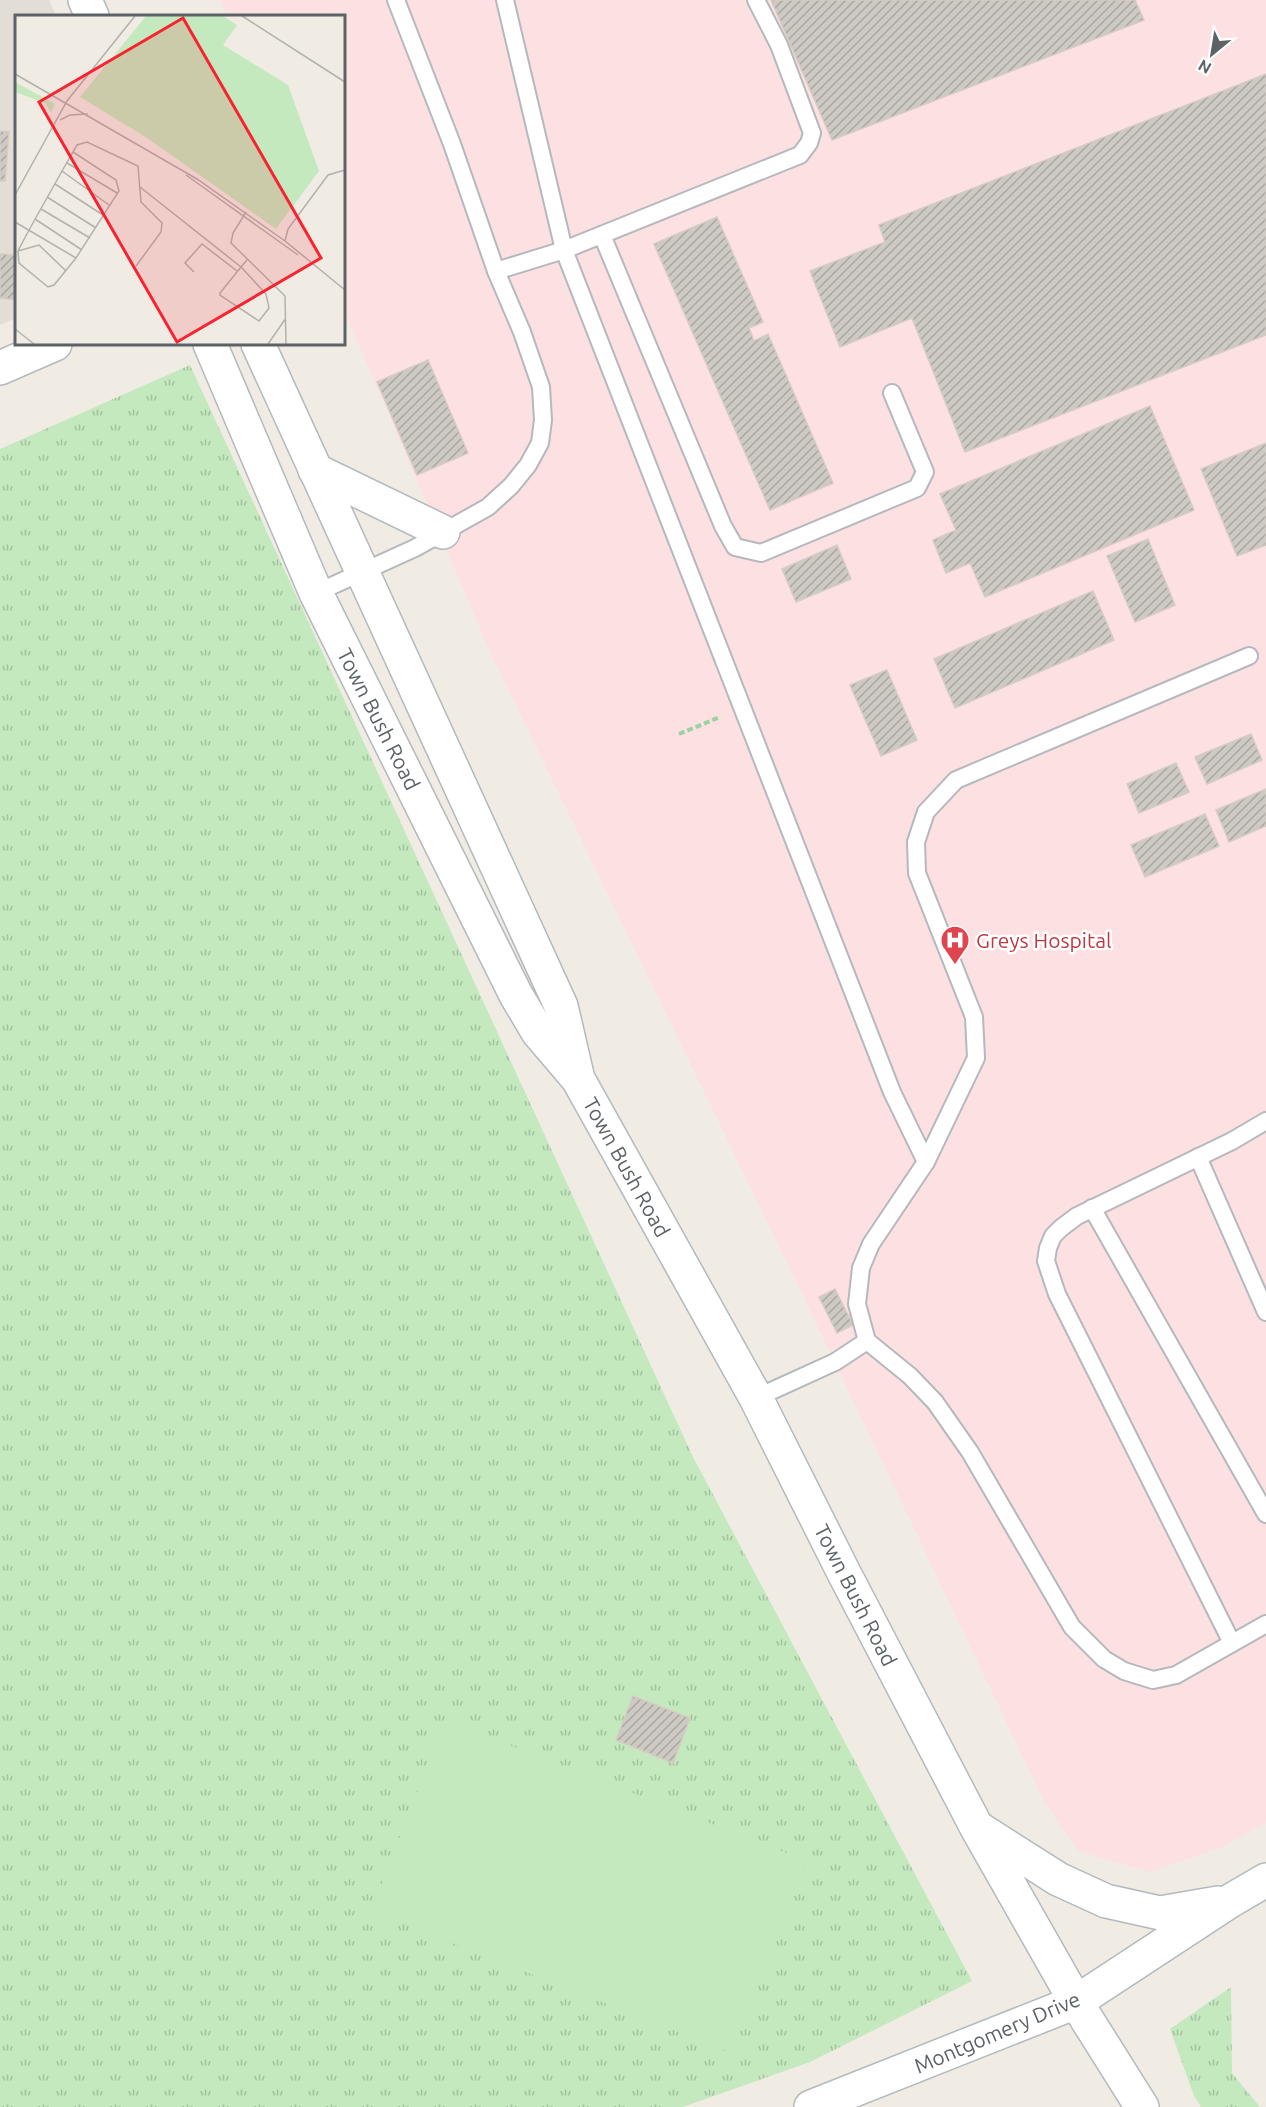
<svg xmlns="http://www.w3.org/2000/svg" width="1266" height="2107" viewBox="0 0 1266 2107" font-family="Ubuntu,sans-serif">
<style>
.education{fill:#e2ddd5}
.medical{fill:#fde0e1}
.grass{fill:url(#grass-tufts)}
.pitch{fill:#c5e9bf}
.building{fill:url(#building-hatch);stroke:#d5ccc2;stroke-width:1.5}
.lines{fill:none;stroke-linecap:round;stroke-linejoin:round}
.lane-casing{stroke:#b5b8bc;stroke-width:20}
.street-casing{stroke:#b5b8bc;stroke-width:36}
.secondary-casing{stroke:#b3b9bd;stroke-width:36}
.path{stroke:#9bd2a3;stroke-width:4;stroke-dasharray:6 3;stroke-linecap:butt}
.lane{stroke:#fff;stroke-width:16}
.street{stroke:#fff;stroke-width:33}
.secondary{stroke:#fff;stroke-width:33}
.labels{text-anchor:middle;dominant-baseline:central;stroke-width:5;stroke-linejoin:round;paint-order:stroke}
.street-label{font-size:21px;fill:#5c6266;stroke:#fff}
.health-label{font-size:21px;fill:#be3a42;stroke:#fff;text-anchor:start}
.inset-road{fill:none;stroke:#b1b1ae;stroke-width:1.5}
.view{fill:#f62431;fill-opacity:0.15;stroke:#f62431;stroke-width:3}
.inset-edge{fill:none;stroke:#5c6266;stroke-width:3}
</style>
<defs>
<pattern id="grass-tufts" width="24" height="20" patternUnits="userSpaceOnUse" patternTransform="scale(1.5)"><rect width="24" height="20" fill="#c5e9bf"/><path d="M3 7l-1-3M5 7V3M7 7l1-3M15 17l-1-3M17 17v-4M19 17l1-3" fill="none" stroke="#a3c09f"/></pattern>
<pattern id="building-hatch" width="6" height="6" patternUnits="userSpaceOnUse" patternTransform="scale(1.5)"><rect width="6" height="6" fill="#cdc9c3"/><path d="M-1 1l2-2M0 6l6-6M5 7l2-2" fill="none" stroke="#aaa7a2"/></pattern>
</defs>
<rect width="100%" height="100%" fill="#f0ece4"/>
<!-- education -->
<path class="education" d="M0,0H49L56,16H16V318L0,325Z"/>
<!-- medical -->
<path class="medical" d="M221,0H1266V1823L1222,1847L1150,1872L1078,1851L1044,1801L796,1281L490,652L344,310V16H227Z"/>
<!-- grass -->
<g class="grass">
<path d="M190,365L693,1457L972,1981L810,2062L683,2107H0V449Z"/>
<path d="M1231,1987L1232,2073L1260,2107H1201L1194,2096L1170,2029Z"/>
</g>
<!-- pitch -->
<path class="pitch" d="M445,1720L807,1861L732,2053L371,1911Z"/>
<!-- building -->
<g class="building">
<path d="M771,0H1135L1144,20L832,140Z"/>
<path d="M1266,74V335L965,452L912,318L840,347L810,271L885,242L879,225Z"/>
<path d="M0,131L9,132L5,181H0Z"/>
<path d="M717,217L763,322L749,328L754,341L768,334L833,483L770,510L654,244Z"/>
<path d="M0,254L16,255V300L0,298Z"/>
<path d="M428,360L468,453L417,475L377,382Z"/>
<path d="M1150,406L1194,510L985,597L970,563L946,573L933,540L956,530L940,494Z"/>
<path d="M1266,443V545L1237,556L1201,469Z"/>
<path d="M1148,539L1175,605L1135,622L1107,556Z"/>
<path d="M837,545L851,579L796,602L782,569Z"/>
<path d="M1093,591L1114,640L955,708L934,659Z"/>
<path d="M887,670L917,740L881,756L850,685Z"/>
<path d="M1251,734L1262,760L1207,784L1195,757Z"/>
<path d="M1176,763L1189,792L1139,813L1127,784Z"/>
<path d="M1266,789V826L1229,842L1216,810Z"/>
<path d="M1205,814L1219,846L1145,877L1131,845Z"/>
<path d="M835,1289L853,1325L837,1333L819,1297Z"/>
<path d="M633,1696L690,1718L673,1763L616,1740Z"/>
</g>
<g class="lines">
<!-- lane casing -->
<g class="lane-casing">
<g id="lane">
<path d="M505,0L564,250L892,1092L926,1162"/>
<path d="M602,235L723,526L735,547L761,553L917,488L925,472L892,393"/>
<path d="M496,271L564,250L800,155L809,143L812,133L779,45L756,0"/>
<path d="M316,593L415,548L488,507L511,486L528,465L540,443L543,420L541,387L522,332L496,271L452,144L396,0"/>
<path d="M1249,656L956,780L926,812L916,842L917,873L974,1017L976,1058L926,1162L871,1244L861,1268L857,1304L867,1341L910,1376L935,1402L970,1452L1072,1627L1104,1659L1124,1671L1153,1680L1176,1675L1266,1624"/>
<path d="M1198,1157L1266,1312"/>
<path d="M1092,1208L1266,1514"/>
<path d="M756,1398L835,1362L867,1341"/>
<path d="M1232,1643L1057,1294L1046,1261L1048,1248L1053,1236L1061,1228L1077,1216L1232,1141L1266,1121"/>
</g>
</g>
<!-- street casing -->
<g class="street-casing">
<path id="street" d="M0,368L55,344"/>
</g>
<!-- secondary casing -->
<g class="secondary-casing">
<g id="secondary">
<path d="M85,0L92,16"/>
<path d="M210,344L316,593L516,995L538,1032L578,1079L756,1398L844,1573L977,1828L1076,2002L1142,2107"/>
<path d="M258,344L561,1006L577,1075"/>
<path d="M315,470L443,532"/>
<path d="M981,1830L1058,1879L1106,1901L1160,1913L1218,1903"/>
<path d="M811,2107L1076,2002L1230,1901L1266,1880"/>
</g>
</g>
<!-- path -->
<path class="path" d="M679,734L720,717"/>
<!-- lane -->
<use href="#lane" class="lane"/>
<!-- street -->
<use href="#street" class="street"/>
<!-- secondary -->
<use href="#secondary" class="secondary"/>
</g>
<!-- icons -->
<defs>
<g id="hospital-pin" transform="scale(1.5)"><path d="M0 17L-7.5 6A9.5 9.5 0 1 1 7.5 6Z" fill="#e0444e" stroke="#fff"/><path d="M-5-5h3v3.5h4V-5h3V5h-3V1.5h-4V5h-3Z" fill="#fff"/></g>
</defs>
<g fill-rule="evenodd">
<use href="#hospital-pin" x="955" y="940"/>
</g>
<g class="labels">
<!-- street labels -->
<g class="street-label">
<text transform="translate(379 719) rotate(63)">Town Bush Road</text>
<text transform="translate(627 1167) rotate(61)">Town Bush Road</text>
<text transform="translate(856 1595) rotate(63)">Town Bush Road</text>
<text transform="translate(997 2032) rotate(-23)">Montgomery Drive</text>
</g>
<!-- health labels -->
<g class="health-label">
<text x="976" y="940">Greys Hospital</text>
</g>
</g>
<!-- overview -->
<g transform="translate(15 15)">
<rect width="330" height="330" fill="#f0ece4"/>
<path d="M131,1H208L222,10L208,30L273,70L304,156L261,214L132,123L65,82ZM0,67L40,89L36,98L30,88L0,77Z" fill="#c5e9bf"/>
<path d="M138,50L143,77L92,84L88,58Z" fill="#c5e9bf"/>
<path class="inset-road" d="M227,1L330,67M0,59L182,164L270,226L330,275M45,105L55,100L73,99M58,137L101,165L104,176L61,243L39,270L33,272L4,248L3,236L14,215L51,149L62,130L72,127L123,151L126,187L147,208L146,217L121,251M52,148L102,178M47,156L94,190M171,160L283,240M40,169L88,200M125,172L226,252L251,279L254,293L244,306L205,280V278L226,252L232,245M0,180L52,86L120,1M32,182L81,213M26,194L75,223M231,197L218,218L216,228L270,281L271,329M20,204L67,235M0,207L61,243M270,226L273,214L313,160L330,155M3,236L24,230L51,256M179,257L170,248L187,229L222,256M0,314L19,329M253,329L271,303"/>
<path class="view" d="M168,3L306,243L162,327L24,87Z"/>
<rect width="330" height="330" class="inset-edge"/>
</g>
<!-- north arrow -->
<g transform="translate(1212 54) rotate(210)" stroke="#ffffff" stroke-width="4.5" paint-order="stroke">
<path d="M0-4.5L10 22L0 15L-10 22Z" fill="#5c6266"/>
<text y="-9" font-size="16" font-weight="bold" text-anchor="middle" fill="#5c6266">N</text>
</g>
</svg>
